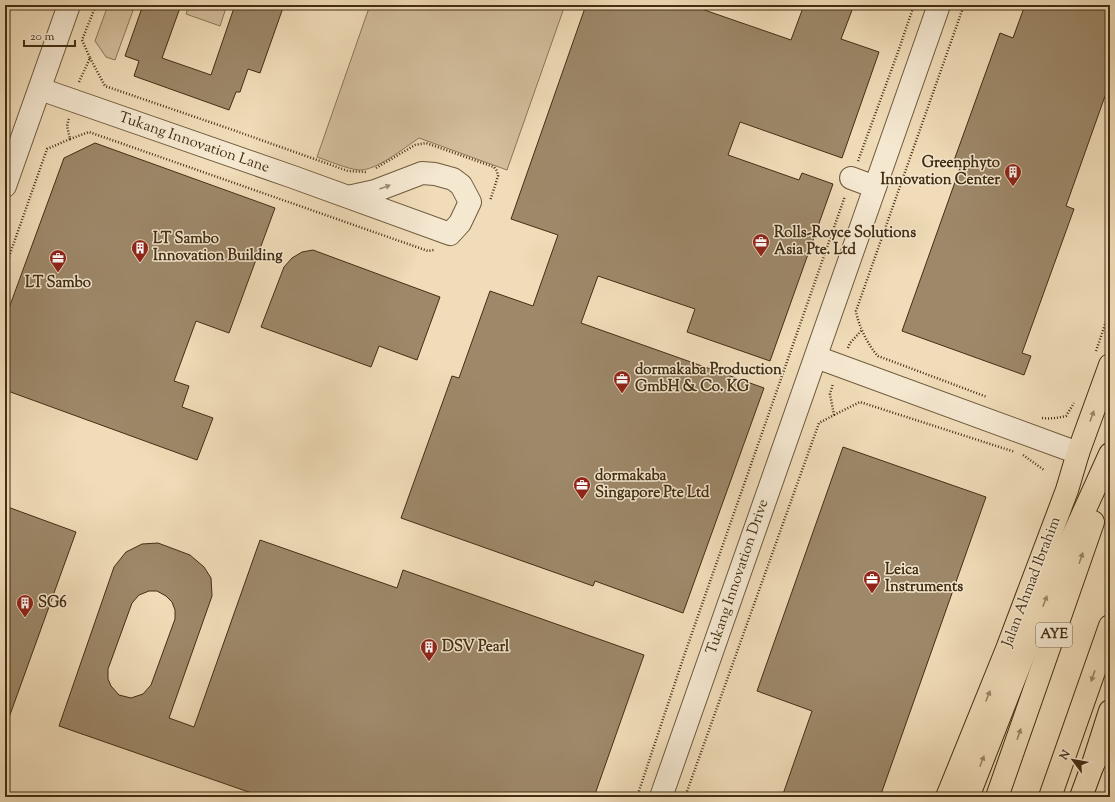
<svg xmlns="http://www.w3.org/2000/svg" width="1115" height="802" viewBox="0 0 1115 802" font-family="'Sorts Mill Goudy',serif">
<style>
.green{fill:#d3be9c;stroke:#8b7658}
.building{fill:#9d8869;stroke:#432e13;fill-rule:evenodd}
.lines{fill:none;stroke-linecap:round;stroke-linejoin:round}
.minor-casing{stroke:#6e5a3c;stroke-width:24}
.major-casing{stroke:#432e13;stroke-width:24}
.highway-casing{stroke:#432e13;stroke-width:24}
.path{stroke:#432e13;stroke-width:2.5;stroke-dasharray:1 2;stroke-linecap:butt}
.minor{stroke:#f5e8d1;stroke-width:22}
.major{stroke:#f0dcb8;stroke-width:22}
.highway{stroke:#f0dcb8;stroke-width:22}
.oneway{fill:#9c8b72}
.oneway2{fill:#9a8566}
.labels{text-anchor:middle;dominant-baseline:central;stroke-width:3;stroke-linejoin:round;paint-order:stroke}
.shield{fill:#f5e8d1;stroke:#78664c;stroke-width:1}
.shield-label{font-size:14px;font-weight:bold;fill:#432e13}
.street-label{font-size:15px;fill:#432e13;stroke:#f5e8d1}
.poi-label{font-size:15px;font-weight:bold;fill:#432e13;stroke:#f5e8d1;text-anchor:start}
</style>
<rect width="100%" height="100%" fill="#f0dcb8"/>
<filter id="stains"><feTurbulence type="fractalNoise" baseFrequency=".005" numOctaves="4"/><feColorMatrix values="0 0 0 0 .2 0 0 0 0 .09 0 0 0 0 .02 0 0 0 .5 -.17"/></filter>
<radialGradient id="worn" r=".72"><stop offset=".6" stop-color="#630" stop-opacity="0"/><stop offset="1" stop-color="#630" stop-opacity=".3"/></radialGradient>
<!-- green -->
<g class="green">
<path d="M108,5H135L115,60L106,57L95,41Z"/>
<path d="M189,5H217L226,8L220,26L186,14Z"/>
<path d="M370,5H565L507,170L419,138C404,148 376,171 359,170C347,169 329,161 317,157Z"/>
</g>
<!-- building -->
<g class="building">
<path d="M143,5H181L162,58L211,75L235,5H284L260,73L248,69L240,92H236L229,110L134,76L139,61L125,56Z"/>
<path d="M586,5H690L791,40L804,5H854L841,39L879,52L842,158L740,122L728,155L799,180L802,173L833,184L770,361L687,332L695,309L598,276L581,323L764,388L683,613L595,581L593,586L401,518L452,376L459,378L490,291L533,306L558,235L511,219Z"/>
<path d="M1025,5H1110V82L1066,206L1074,209L1022,353L1031,356L1024,375L902,331L960,168L952,166L1000,33L1013,38Z"/>
<path d="M95,143L275,208L229,333L196,321L174,381L189,386L182,407L213,418L197,460L5,390V319L64,158Z"/>
<path d="M313,250L440,297L417,360L379,346L371,367L261,327L284,267L292,258L302,252Z"/>
<path d="M843,447L986,497L880,797H782L812,711L757,691Z"/>
<path d="M5,506L76,532L7,723H5Z"/>
<path d="M260,540L397,588L403,570L644,655L594,797H263L59,726L114,567L126,552L142,544L158,543L190,555L204,567L211,578L212,596L169,718L194,727ZM149,591H157L166,596L172,602L175,610V619L151,685L143,694L131,698L119,695L111,686L108,679V669L132,603L139,595Z"/>
</g>
<g class="lines">
<!-- minor casing -->
<g class="minor-casing">
<g id="minor">
<path d="M40,89L293,177L450,234L460,223L470,202L461,185L453,179L435,174L422,173L375,191L348,197"/>
<path d="M851,178L875,187"/>
<path d="M5,186L69,5"/>
<path d="M816,357L1078,453"/>
<path d="M661,797L939,5"/>
</g>
</g>
<!-- major casing -->
<g class="major-casing">
<g id="major">
<path d="M947,797L1007,649L1067,490L1078,453L1110,365"/>
<path d="M1081,797L1092,767L1100,750"/>
</g>
</g>
<!-- highway casing -->
<g class="highway-casing">
<g id="highway">
<path d="M1092,767L1110,711"/>
<path d="M968,797L1053,580L1110,454"/>
<path d="M997,797L1093,522"/>
<path d="M1050,797L1110,626"/>
</g>
</g>
<!-- path -->
<g class="path">
<path d="M964,5L856,311C858,325 869,347 878,356L987,397"/>
<path d="M90,58L105,86L233,130L348,171L366,172"/>
<path d="M79,82L90,58L82,40L96,5"/>
<path d="M70,139L89,132L428,251L434,250"/>
<path d="M858,161L898,52L914,5"/>
<path d="M376,168L415,145L426,143L494,167L497,171L498,176L490,201"/>
<path d="M5,268L47,149L70,139L67,126L69,118"/>
<path d="M848,348L850,343L862,330"/>
<path d="M1096,351L1110,310"/>
<path d="M834,415L860,402L1015,452"/>
<path d="M1042,418C1050,419 1058,418 1066,416L1074,403"/>
<path d="M1023,455L1044,470"/>
<path d="M637,797L685,653L845,196"/>
<path d="M685,797L819,423L834,415L830,394L833,384"/>
<path d="M1107,797L1110,788"/>
</g>
<!-- minor -->
<use href="#minor" class="minor"/>
<!-- major -->
<use href="#major" class="major"/>
<!-- highway -->
<use href="#highway" class="highway"/>
</g>
<!-- one-way arrows -->
<defs><path id="oneway-solid" d="M-6-.8H1V-3.2L6.5 0L1 3.2V.8H-6Z"/></defs>
<use class="oneway" href="#oneway-solid" transform="translate(385 187) rotate(-20)"/>
<g class="oneway2">
<use href="#oneway-solid" transform="translate(1092 416) rotate(-70)"/>
<use href="#oneway-solid" transform="translate(1081 558) rotate(-71)"/>
<use href="#oneway-solid" transform="translate(1045 601) rotate(-69)"/>
<use href="#oneway-solid" transform="translate(1093 676) rotate(109)"/>
<use href="#oneway-solid" transform="translate(988 696) rotate(-68)"/>
<use href="#oneway-solid" transform="translate(1019 734) rotate(-71)"/>
<use href="#oneway-solid" transform="translate(982 761) rotate(-69)"/>
</g>
<!-- icons -->
<defs>
<g id="building-pin" transform="scale(0.9)"><path d="M0 17L-7.5 6A9.5 9.5 0 1 1 7.5 6Z" fill="#8f2418" stroke="#f5e8d1"/><path d="M-4-6H4V6H1V3H-1V6H-4ZM-2.5-4.3h1.7v1.8h-1.7ZM.8-4.3h1.7v1.8H.8ZM-2.5-1h1.7V.8h-1.7ZM.8-1h1.7V.8H.8Z" fill="#fff"/></g>
<g id="office-pin" transform="scale(0.9)"><path d="M0 17L-7.5 6A9.5 9.5 0 1 1 7.5 6Z" fill="#8f2418" stroke="#f5e8d1"/><path d="M-6-3h4V-5.5h4V-3h4V5H-6ZM-1-4.5V-3h2v-1.5ZM-6 0V1H6V0Z" fill="#fff"/></g>
</defs>
<g fill-rule="evenodd">
<use href="#building-pin" x="1013" y="172"/>
<use href="#office-pin" x="761" y="242"/>
<use href="#building-pin" x="140" y="248"/>
<use href="#office-pin" x="58" y="258"/>
<use href="#office-pin" x="622" y="379"/>
<use href="#office-pin" x="582" y="485"/>
<use href="#office-pin" x="872" y="579"/>
<use href="#building-pin" x="25" y="603"/>
<use href="#building-pin" x="429" y="647"/>
</g>
<g class="labels">
<!-- shield labels -->
<rect class="shield" x="1036" y="623" width="36" height="24" rx="3"/>
<g class="shield-label">
<text x="1054" y="635">AYE</text>
</g>
<!-- street labels -->
<g class="street-label">
<text transform="translate(194 143) rotate(19)">Tukang Innovation Lane</text>
<text transform="translate(738 577) rotate(-71)">Tukang Innovation Drive</text>
<text transform="translate(1032 582) rotate(-69)">Jalan Ahmad Ibrahim</text>
</g>
<!-- poi labels -->
<g class="poi-label">
<text x="1000" y="163" text-anchor="end">Greenphyto<tspan x="1000" dy="17">Innovation Center</tspan></text>
<text x="774" y="233">Rolls-Royce Solutions<tspan x="774" dy="17">Asia Pte. Ltd</tspan></text>
<text x="153" y="239">LT Sambo<tspan x="153" dy="17">Innovation Building</tspan></text>
<text x="58" y="283" text-anchor="middle">LT Sambo</text>
<text x="635" y="370">dormakaba Production<tspan x="635" dy="17">GmbH &amp; Co. KG</tspan></text>
<text x="595" y="476">dormakaba<tspan x="595" dy="17">Singapore Pte Ltd</tspan></text>
<text x="885" y="570">Leica<tspan x="885" dy="17">Instruments</tspan></text>
<text x="38" y="603">SG6</text>
<text x="442" y="647">DSV Pearl</text>
</g>
</g>
<!-- margin -->
<rect width="1115" height="802" fill="none" stroke="#f0dcb8" stroke-width="20"/>
<rect x="6" y="6" width="1103" height="790" fill="none" stroke="#432e13" stroke-width="2"/>
<rect x="10" y="10" width="1095" height="782" fill="none" stroke="#432e13"/>
<!-- north arrow -->
<g transform="translate(1073 760) rotate(302)" stroke="#f5e8d1" stroke-width="3" paint-order="stroke">
<path d="M0-3L7 15L0 10L-7 15Z" fill="#432e13"/>
<text y="-6" font-size="11" font-weight="bold" text-anchor="middle" fill="#432e13">N</text>
</g>
<!-- scale -->
<path d="M24 40v6h51v-6" fill="none" stroke="#432e13" stroke-width="2"/>
<text x="30" y="40" font-size="12" fill="#432e13" stroke="#f5e8d1" stroke-width="3" paint-order="stroke">20 m</text>
<rect width="100%" height="100%" filter="url(#stains)"/>
<rect width="100%" height="100%" fill="url(#worn)"/>
</svg>
